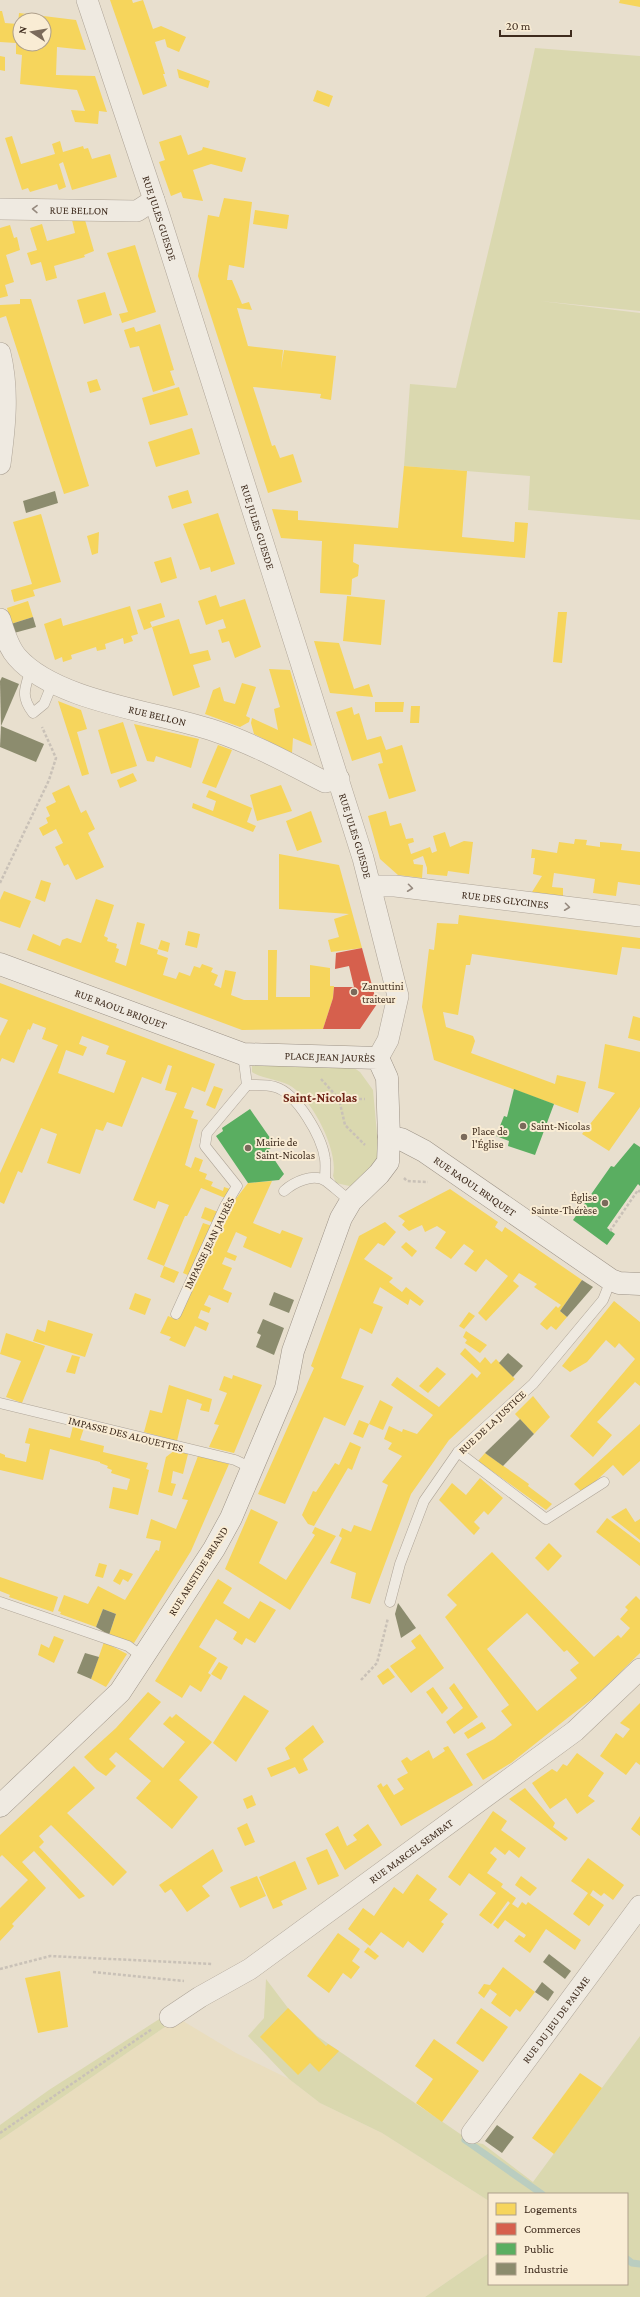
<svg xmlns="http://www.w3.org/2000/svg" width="640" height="2297" viewBox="0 0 640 2297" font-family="'Crimson Pro',serif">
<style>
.farmland{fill:#e9ddbe}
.green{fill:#dad8af}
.homes{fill:#f6d55c;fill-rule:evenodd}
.shops{fill:#d6604d}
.public{fill:#5aae61}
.industry{fill:#8c8c6e}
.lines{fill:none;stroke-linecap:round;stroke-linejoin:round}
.stream{stroke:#bacdc0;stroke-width:7}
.lane-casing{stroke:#aea497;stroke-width:11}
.street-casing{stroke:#aea497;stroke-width:22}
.secondary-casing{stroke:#9d9387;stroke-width:23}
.path{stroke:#c9c1b7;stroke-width:2.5;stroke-dasharray:3 2;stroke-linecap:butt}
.lane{stroke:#efeae1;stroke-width:10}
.street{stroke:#efeae1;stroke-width:21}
.secondary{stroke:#efeae1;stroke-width:22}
.oneway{stroke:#968a7f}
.poi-dot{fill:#7a6a5b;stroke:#f9ecd4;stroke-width:1.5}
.labels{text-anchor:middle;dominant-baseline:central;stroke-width:4;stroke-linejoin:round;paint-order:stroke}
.street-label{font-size:11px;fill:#3e2b1d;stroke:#f9ecd4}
.poi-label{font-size:11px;fill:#3e2b1d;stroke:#f9ecd4;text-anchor:start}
.quarter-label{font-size:13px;font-weight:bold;fill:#6f2518;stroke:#f9ecd4}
</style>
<rect width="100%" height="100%" fill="#e8dfce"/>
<!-- farmland -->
<path class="farmland" d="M178,2018L236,2053L289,2079L320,2103L382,2133L489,2201V2253L425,2297H0V2140Z"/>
<!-- green -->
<g class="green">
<path d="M535,48L640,56V311L540,301L640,313V520L528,510L530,476L404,466L410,384L456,388C482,274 511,162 535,48Z"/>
<path d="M252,1063H347L360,1072L373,1090L379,1156L372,1174L354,1187L336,1183L333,1176C339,1151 312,1098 289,1085C278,1079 263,1079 252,1072Z"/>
<path d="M266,1979L288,2008L317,2036L472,2142L483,2144L533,2182L640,2036V2297H425L489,2253V2284H627V2194H489V2201L382,2133L320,2103L289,2079L248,2036L264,2018Z"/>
<path d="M178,2007V2018L0,2140V2125L49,2090Z"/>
</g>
<!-- homes -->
<g class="homes">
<path d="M110,0H132L133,3L143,0L153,29L161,26L186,37L179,52L167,47L165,39L155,42L165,74H163L167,86L143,95Z"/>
<path d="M620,0H640V7L619,3Z"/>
<path d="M0,11H2L5,23L18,24L19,13L76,20L86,50L57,47L56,75L95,76L107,112L99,111L98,124L75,122L71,110L85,111L77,90L20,84L22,55L16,54V43L0,42ZM20,20H44V44H20Z"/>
<path d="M0,56L5,57V71L0,70Z"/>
<path d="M177,69L210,81L208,88L179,78Z"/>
<path d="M317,90L333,96L329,107L313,101Z"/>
<path d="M181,135L188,155L202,150L203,147L246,158L242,172L211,164L193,170L203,201L183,198L181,192L171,196L159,162L165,160L159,142Z"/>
<path d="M12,136L21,164L55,154L52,144L60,141L63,152L83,146L84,149L88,148L92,159L110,154L117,177L72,190L63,162L59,164L66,187L59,190L57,184L30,192L28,188L22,190L5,138Z"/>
<path d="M224,198L252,202L244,268L229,265L227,280H232L242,304L249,302L252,310L237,308L248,346L283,350L281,369L284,350L336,356L331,400L320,398L321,394L253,387L272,446L275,445L280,458L293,454L302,482L268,493L198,276L208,215L219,217Z"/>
<path d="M255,210L289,215L287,229L253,224Z"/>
<path d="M72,220H85L94,251L84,255L85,257L54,266L57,278L46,281L41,262L31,265L27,253L37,250L30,228L42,224L47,241L75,233Z"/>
<path d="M10,225L14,238L17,237L20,250L6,255L14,282L5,285L8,296L0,298V228Z"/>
<path d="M135,245L156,312L122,323L119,314L128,312L107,253Z"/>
<path d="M105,292L112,315L84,324L77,300Z"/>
<path d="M20,299H31L89,486L64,494L6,316L0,318V305L20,304Z"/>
<path d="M160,324L174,370L170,371L175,385L153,392L139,346L130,348L124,330L134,327L136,332Z"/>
<path d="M97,379L101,390L90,393L87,382Z"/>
<path d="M179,387L188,415L150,425L142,398Z"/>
<path d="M192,428L200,454L156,467L148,442Z"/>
<path d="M404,466L467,471L462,537L514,542L515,522L528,523L525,558L354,544L353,562L359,565L358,576L352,579L351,595L320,593L322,541L281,538L272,509L298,511V520L398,528Z"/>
<path d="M188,490L192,503L172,509L168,496Z"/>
<path d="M218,513L235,564L211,572L210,567L200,570L183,524Z"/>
<path d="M41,514L61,582L33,590L35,596L14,602L11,590L32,584L13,522Z"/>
<path d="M99,532L98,553L92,555L87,536Z"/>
<path d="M171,557L177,578L161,583L154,562Z"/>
<path d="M216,595L220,607L245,599L261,647L235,658L229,641L222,643L218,630L226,628L223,619L206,625L198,601Z"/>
<path d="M347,596L385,600L381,645L343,641Z"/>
<path d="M28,601L33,617L11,624L7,608Z"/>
<path d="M161,603L165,617L150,622L152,627L144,630L137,610Z"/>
<path d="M130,606L138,634L131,636L133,641L124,644L123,638L105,644L106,649L97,651L96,647L71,655L72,659L63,662L62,657L55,660L44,624L61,618L63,626Z"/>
<path d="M558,612H567L562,663L553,662Z"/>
<path d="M179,619L190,654L208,650L211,660L193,665L200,687L173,696L152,627Z"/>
<path d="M314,641L339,643L354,689L369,684L373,697L330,693Z"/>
<path d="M269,669L290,670L312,746L293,738L292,753L254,734L251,723L252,718L278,730L274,709L280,707Z"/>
<path d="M242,683L256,687L246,716L250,718L249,722L240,727L205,714L213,690L220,687L224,701L235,704Z"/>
<path d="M58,701L81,710L87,729L77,732L89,774L82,776Z"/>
<path d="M375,702H404L403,712H375Z"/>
<path d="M411,706H420L419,723H410Z"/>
<path d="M352,707L354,715L359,713L367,740L381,736L386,750L402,745L416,791L389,799L378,764L383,763L380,752L352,761L336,712Z"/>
<path d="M123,722L137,766L111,774L98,730Z"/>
<path d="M134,724L199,739L191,768L156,756L154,762L147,761Z"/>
<path d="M218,745L232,750L216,788L202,783Z"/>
<path d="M133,773L137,781L120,788L117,780Z"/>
<path d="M69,785L81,813L86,810L95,829L88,833L104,867L76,880L68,864L64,866L55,847L63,843L56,829L43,836L39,828L48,823L46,818L50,816L46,807L56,802L52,793Z"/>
<path d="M281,785L292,811L257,821L250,795Z"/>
<path d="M209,790L252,808L247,822L256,826L253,832L192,808L193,803L213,811L216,801L206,797Z"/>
<path d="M311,811L322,842L297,851L286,821Z"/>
<path d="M386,811L390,826L401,823L406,839L413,838L414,842L408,844L411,854L430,847L432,853L437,851L433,836L445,832L450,847L464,841L473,842L469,874L448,871L447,876L427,874V868L423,856L413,860L414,864L423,865L422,878L398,875L380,859L368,816Z"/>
<path d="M575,839L587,840L586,845L600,847V842L612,843L622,844L621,850L640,852V885L618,882L616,896L593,893L595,879L554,873L552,887L563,888V896L532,892L542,876L533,874L535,858H531L532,849L557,853L559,842L574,844Z"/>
<path d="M279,854L339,865L362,948L331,952L328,940L339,937L334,919L349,914L279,909Z"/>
<path d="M41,880L51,883L45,902L35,898Z"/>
<path d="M4,891L31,901L20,928L0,921V900Z"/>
<path d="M96,899L114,905L104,936L108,938L107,941L117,944L116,948L119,949L115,962L126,966L137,922L145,924L140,944L158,950L157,954L168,958L163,975L176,979L179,972L190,976L194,966L200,968L202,964L213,968L211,972L218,975L214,985L221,988L225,970L236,972L231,995L244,1000H268V950H277L276,997H310V965L330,968V986H334L333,998L323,1029L242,1030L27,950L33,934L60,946L62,940L67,938L81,943Z"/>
<path d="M459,915L640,938V949L622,947L617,975L472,954L470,965H466L458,1015L443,1012L446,1027L473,1036L475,1041L471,1053L555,1084L557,1075L586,1082L578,1113L434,1060L422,1007L429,949L434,950L437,923L458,924Z"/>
<path d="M188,931L200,934L197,948L185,945Z"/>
<path d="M161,940L170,943L168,952L158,949Z"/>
<path d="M0,983L215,1064L205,1092L192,1087L184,1108L194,1111L191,1118L198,1120L185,1165L191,1168L195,1157L203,1160L199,1171L207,1174L205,1179L213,1182L211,1186L223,1191L224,1187L230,1189L225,1198L201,1188L187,1216H185L164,1266L147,1259L169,1205L158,1201L155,1209L133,1200L177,1093L165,1090L172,1066L168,1065L161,1084L142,1077L122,1127L107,1122L103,1131L96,1129L80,1174L47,1163L57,1134L41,1128L22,1173L18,1171L4,1204L0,1202V1173L58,1045L42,1039L46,1028L33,1023L30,1030L28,1029L14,1063L2,1058L0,1062V1036L8,1020L0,1017ZM82,1036L109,1046L106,1054L126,1061L114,1093L58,1073L66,1050L83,1056L87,1047L79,1044Z"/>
<path d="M633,1016L640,1018V1041L628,1038Z"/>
<path d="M605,1044L640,1052V1107L609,1151L582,1134L615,1093L598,1088Z"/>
<path d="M214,1086L223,1089L215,1109L206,1105Z"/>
<path d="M272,1181L253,1223L280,1234L282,1230L303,1238L291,1268L243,1247L247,1237L236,1232L227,1252L237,1256L235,1261L225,1257L222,1264L232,1268L223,1289L232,1293L228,1303L209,1295L204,1305L211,1308L209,1313L201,1310L198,1318L209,1323L206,1331L195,1326L185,1347L169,1340L171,1337L160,1333L168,1316L178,1320L228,1209L248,1183Z"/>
<path d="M450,1189L498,1222L495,1227L502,1232L505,1227L582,1280L560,1311L567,1317L556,1330L551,1326L547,1330L540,1324L556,1306L558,1308L561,1305L534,1287L537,1284L519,1273L513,1281L519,1286L486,1321L478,1313L508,1276L486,1259L476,1272L464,1264L474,1251L464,1244L451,1259L435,1248L446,1232L437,1226L425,1232L422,1225L409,1231L402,1225L405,1221L398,1216Z"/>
<path d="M205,1207L218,1212L214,1223L201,1218Z"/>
<path d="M385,1222L396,1232L384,1246L378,1243L364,1259L393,1278L389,1282L402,1292L406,1287L424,1301L420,1306L410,1299L408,1305L380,1287L373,1303L383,1307L372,1334L360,1328L341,1378L364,1386L345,1426L324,1417L285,1504L258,1494L314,1368L311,1366L359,1236Z"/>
<path d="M203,1223L212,1226L190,1276L183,1273Z"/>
<path d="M406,1242L417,1251L412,1257L401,1247Z"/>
<path d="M164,1266L179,1272L174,1283L160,1277Z"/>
<path d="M135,1293L151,1299L145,1315L129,1309Z"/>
<path d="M614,1301L640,1322V1386L635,1382L597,1422L612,1435L593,1457L570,1436L635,1359L619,1343L615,1348L606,1340L587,1362L570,1372L562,1366Z"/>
<path d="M469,1312L475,1316L464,1329L459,1326Z"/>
<path d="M48,1320L93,1334L85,1357L33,1341L37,1329L45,1332Z"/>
<path d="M466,1331L487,1345L480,1353L465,1343L467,1340L463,1337Z"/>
<path d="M6,1333L45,1346L22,1403L6,1397L21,1361L0,1354Z"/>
<path d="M465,1348L480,1363L485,1357L491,1364L496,1359L515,1379L449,1440L411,1494L370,1604L351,1598L356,1573L330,1563L342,1538L339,1536L342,1528L351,1532L354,1525L371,1531L388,1485L382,1482L402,1456L388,1449L392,1443L384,1439L389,1426L402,1432L403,1429L417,1434L433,1415L391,1385L397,1377L439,1407L472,1373L477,1378L481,1373L460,1354Z"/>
<path d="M72,1355L80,1357L75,1374L66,1372Z"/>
<path d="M437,1367L446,1374L428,1393L419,1386Z"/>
<path d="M233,1375L262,1385L234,1453L209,1447L219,1425L214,1424L227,1393L219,1390L224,1376L232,1379Z"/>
<path d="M169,1385L212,1399L209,1412L200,1410L202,1404L187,1399L177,1441L144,1432L150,1410L162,1413Z"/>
<path d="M533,1396L550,1417L534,1434L515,1414Z"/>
<path d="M380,1400L393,1407L383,1430L369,1424L363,1438L353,1434L359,1420L369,1424Z"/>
<path d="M640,1424V1461L623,1476L613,1465L583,1493L574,1484Z"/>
<path d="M73,1426L84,1428L80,1440L104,1446L103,1452L148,1463L146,1469L149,1470L138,1515L109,1508L113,1487L127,1490L130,1479L111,1473L112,1470L107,1468L108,1466L100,1463V1462L50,1449L43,1480L0,1470V1453L5,1455V1457L26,1462L30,1444L25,1443L29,1428L70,1438Z"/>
<path d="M350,1442L361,1447L352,1470L348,1468L314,1526L308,1524L302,1515L313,1491L316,1492L335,1463L339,1465Z"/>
<path d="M175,1450L188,1454L183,1474L173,1471L171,1483L176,1484L172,1496L158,1492L166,1457Z"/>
<path d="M485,1453L529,1484L528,1486L552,1504L546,1510L478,1461Z"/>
<path d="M198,1456L229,1464L191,1551L134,1643L109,1635L116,1614L103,1609L96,1627L60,1614L61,1612L58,1611L64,1595L88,1604L98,1586L125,1600L156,1550L159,1551L161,1541L146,1538L151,1519L176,1529L188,1500L182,1499Z"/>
<path d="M480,1478L503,1498L488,1515L484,1511L474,1522L480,1528L474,1535L439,1500L452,1483L466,1495Z"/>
<path d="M626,1508L635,1522L640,1519V1540L611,1517Z"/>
<path d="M251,1509L278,1522L259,1563L286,1580L315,1535L312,1533L315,1527L336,1536L290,1610L225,1569Z"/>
<path d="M607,1518L640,1543V1566L596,1532Z"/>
<path d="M549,1543L562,1556L548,1571L535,1558Z"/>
<path d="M492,1552L594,1657L618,1635L621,1638L630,1628L620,1619L628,1610L625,1607L636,1596L640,1600V1653L596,1696L570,1716L511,1763L483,1780L466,1754L494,1739L512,1725L501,1711L509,1705L445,1617L457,1605L447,1595ZM527,1613L564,1652L567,1650L579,1663L570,1670L577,1678L537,1711L487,1649Z"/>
<path d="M99,1563L107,1565L103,1578L95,1576Z"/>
<path d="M120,1569L133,1574L128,1582L123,1579L120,1585L113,1581Z"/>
<path d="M0,1577L58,1597L53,1612L9,1597L10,1595L0,1591Z"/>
<path d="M218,1579L232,1588L223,1603L249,1619L260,1601L276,1610L255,1643L246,1638L242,1645L233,1639L237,1632L216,1619L199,1647L217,1658L208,1673L211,1675L201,1692L190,1685L182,1698L155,1681Z"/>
<path d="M420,1634L444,1668L411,1693L390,1666L416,1648L411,1641Z"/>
<path d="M54,1636L64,1640L54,1663L38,1655L41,1644L49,1648Z"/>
<path d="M104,1642L127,1654L106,1687L91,1679Z"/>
<path d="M219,1662L228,1667L221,1680L211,1674Z"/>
<path d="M388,1668L395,1677L383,1685L377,1676Z"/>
<path d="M454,1683L478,1717L454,1734L446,1722L463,1708L449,1688Z"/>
<path d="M433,1687L448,1708L442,1714L426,1692Z"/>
<path d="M148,1692L161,1702L129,1739L163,1768L185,1742L163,1724L170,1716L172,1718L176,1714L212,1742L179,1780L198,1797L172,1829L136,1798L151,1781L116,1752L109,1759L116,1766L106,1776L97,1770L84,1757L116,1728Z"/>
<path d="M244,1695L269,1711L236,1762L213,1743Z"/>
<path d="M640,1703V1765L636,1762L626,1775L600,1756L616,1733L623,1738L630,1729L620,1723Z"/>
<path d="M482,1722L486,1728L468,1739L464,1733Z"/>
<path d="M313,1725L324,1742L303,1759L308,1770L299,1774L295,1767L271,1777L267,1768L290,1759L285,1748Z"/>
<path d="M448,1746L473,1785L401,1826L377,1786L381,1783L383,1787L387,1784L394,1795L401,1791L404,1789L397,1779L408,1773L401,1761L407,1757L411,1761L429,1750L433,1759L445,1751L443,1748Z"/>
<path d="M577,1753L604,1773L588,1796L595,1801L577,1814L566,1798L550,1809L532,1783L552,1769L557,1772L563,1764L567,1766Z"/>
<path d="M74,1766L95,1788L67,1813L127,1872L113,1886L51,1825L39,1836L44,1842L39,1847L85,1896L79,1899L34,1851L22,1862L46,1888L12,1924L14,1926L0,1941V1908L28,1880L2,1855L0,1857V1835Z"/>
<path d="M525,1788L555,1823L553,1827L568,1838L565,1841L509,1799Z"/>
<path d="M252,1795L256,1805L247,1809L243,1799Z"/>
<path d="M493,1811L507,1821L501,1830L526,1848L519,1858L509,1850L505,1855L495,1847L490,1853L497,1859L487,1873L503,1884L501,1887L516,1898L512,1904L518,1908L522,1902L526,1905L528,1902L581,1940L575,1950L546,1929L530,1953L514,1941L519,1935L524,1938L526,1935L505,1920L498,1929L493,1925L510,1903L508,1901L491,1924L479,1915L496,1893L469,1873L460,1886L448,1877Z"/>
<path d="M640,1816V1836L631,1829Z"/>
<path d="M247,1823L255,1842L245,1846L237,1828Z"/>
<path d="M368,1824L382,1845L345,1870L325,1834L338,1826L347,1846L357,1840L353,1835Z"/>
<path d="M213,1849L223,1871L202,1886L210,1896L187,1912L171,1889L165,1893L159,1885Z"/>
<path d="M327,1849L339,1876L318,1885L306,1858Z"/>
<path d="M588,1858L624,1885L613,1900L604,1893L601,1896L593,1890L590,1895L604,1905L589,1926L573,1914L588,1893L571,1881Z"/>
<path d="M295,1861L307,1889L281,1901L283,1905L273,1909L259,1877Z"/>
<path d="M417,1874L437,1889L429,1900L448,1914L441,1922L444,1924L423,1953L408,1941L403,1948L381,1932L370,1946L348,1929L363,1908L374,1916L394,1887L403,1894Z"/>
<path d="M257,1876L266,1896L240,1908L230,1887Z"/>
<path d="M521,1876L537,1888L530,1896L515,1885Z"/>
<path d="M338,1933L360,1949L352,1961L360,1967L351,1979L343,1973L329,1993L307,1976Z"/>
<path d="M368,1947L379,1956L375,1960L364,1952Z"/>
<path d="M503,1967L535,1992L520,2012L516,2009L510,2017L491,2003L497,1994L490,1989L484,1998L478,1993L484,1984L490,1985Z"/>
<path d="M60,1971L68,2027L38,2033L25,1978Z"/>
<path d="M288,2008L326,2046L328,2044L339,2051L319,2072L310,2063L298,2075L260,2037Z"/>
<path d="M481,2008L508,2027L483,2062L456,2043Z"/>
<path d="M434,2039L479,2071L442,2122L416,2103L433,2079L415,2066Z"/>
<path d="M580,2073L602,2088L554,2154L532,2138Z"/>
</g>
<!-- shops -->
<path class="shops" d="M362,948L377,1004L360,1029H323L333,998L334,987H354L349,966L335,969L336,953Z"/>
<!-- public -->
<g class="public">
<path d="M514,1089L554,1104L535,1155L508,1146L509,1141L496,1136L504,1116L507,1117Z"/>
<path d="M250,1109L275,1145L268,1150L284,1174L279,1180L248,1183L216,1136L223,1131L222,1128Z"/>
<path d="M634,1143L640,1147V1186L638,1184L607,1228L615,1234L607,1245L573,1220L611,1166L614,1167Z"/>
</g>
<!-- industry -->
<g class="industry">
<path d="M55,491L58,503L26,513L23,501Z"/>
<path d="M33,617L36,627L14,633L11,624Z"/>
<path d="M2,677L19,684L1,726L0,681Z"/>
<path d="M1,726L44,744L36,762L0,747Z"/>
<path d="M582,1280L593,1287L567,1317L560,1311Z"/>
<path d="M274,1292L294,1300L289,1313L269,1305Z"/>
<path d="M263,1319L284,1328L274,1355L256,1347L261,1335L257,1333Z"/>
<path d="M508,1353L523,1366L513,1377L499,1363Z"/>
<path d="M520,1419L534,1434L503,1466L485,1453Z"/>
<path d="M398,1603L416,1628L401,1638L395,1614Z"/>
<path d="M103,1609L116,1614L109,1635L96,1627Z"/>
<path d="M85,1653L99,1657L91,1679L77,1673Z"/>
<path d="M549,1954L571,1971L565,1979L543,1962Z"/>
<path d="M542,1982L554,1992L548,2001L535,1992Z"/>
<path d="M497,2125L514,2137L502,2153L485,2141Z"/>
</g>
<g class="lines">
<!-- stream -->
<g class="stream">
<path d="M465,2140L542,2194"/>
<path d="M627,2259L632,2263L640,2264"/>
</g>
<!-- lane casing -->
<g class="lane-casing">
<g id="lane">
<path d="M31,669C25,688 20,696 33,713L44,704L53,682"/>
<path d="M247,1085C256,1085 267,1084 275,1087C297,1093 322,1137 325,1159C326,1165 325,1173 325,1180"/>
<path d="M284,1191C294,1182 313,1173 326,1181C334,1187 342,1195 351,1201"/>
<path d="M176,1314L225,1206L237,1186L205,1146L207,1133L247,1085L243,1054"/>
<path d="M0,1403L235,1460L252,1468"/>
<path d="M458,1452L546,1519L604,1482"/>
<path d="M0,1602L128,1646L144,1658"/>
<path d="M390,1602L400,1564L424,1501L458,1452L533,1384L603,1300L611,1280"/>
</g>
</g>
<!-- street casing -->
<g class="street-casing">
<g id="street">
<path id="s1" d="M87,0L159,215L363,858L398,996L388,1040L378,1058"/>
<path id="s2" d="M0,209L137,211L154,200"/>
<path d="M0,353C9,390 5,427 0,464"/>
<path id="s3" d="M0,619C4,632 8,647 17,657C56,702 161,712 215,731C254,744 290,764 325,782L339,779"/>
<path id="s4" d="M371,886H395L640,916"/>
<path id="s5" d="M170,2017L200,1997L250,1969L575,1731L640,1669"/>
<path id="s6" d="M472,2133L640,1906"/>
</g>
</g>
<!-- secondary casing -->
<g class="secondary-casing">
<g id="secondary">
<path id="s7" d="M0,964L243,1054L378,1058L387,1078L389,1137L388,1162L379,1174L351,1201L341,1218L293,1351L286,1388L231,1518L214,1549L120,1692L0,1806"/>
<path id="s8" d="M389,1137L401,1139L424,1151L611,1280L619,1283L640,1284"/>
</g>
</g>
<!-- path -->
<g class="path">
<path d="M0,883L49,780L56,758L42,727"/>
<path d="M321,1079L339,1099L345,1125L365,1145"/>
<path d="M339,1099H365"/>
<path d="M404,1178L407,1181L428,1182"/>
<path d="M610,1231L638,1190L640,1192"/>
<path d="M361,1680L377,1663L388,1618"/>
<path d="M0,1969L50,1956L212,1964"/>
<path d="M93,1972L184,1981"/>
<path d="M0,2133L152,2029"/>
</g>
<!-- lane -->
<use href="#lane" class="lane"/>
<!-- street -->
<use href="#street" class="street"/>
<!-- secondary -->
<use href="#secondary" class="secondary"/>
</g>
<!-- one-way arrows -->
<defs><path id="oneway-chevron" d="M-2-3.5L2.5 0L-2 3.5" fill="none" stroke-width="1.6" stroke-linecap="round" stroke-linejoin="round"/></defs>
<g class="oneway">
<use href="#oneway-chevron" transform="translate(35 209) rotate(-179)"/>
<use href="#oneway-chevron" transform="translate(410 888) rotate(7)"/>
<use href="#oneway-chevron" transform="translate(567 907) rotate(7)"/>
</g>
<!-- markers -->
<g class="poi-dot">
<circle cx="354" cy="992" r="4"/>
<circle cx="523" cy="1126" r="4"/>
<circle cx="464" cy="1137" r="4"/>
<circle cx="248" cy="1148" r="4"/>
<circle cx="605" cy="1203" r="4"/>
</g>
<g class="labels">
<!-- street labels -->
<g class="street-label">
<text stroke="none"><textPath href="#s2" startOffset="79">RUE BELLON</textPath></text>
<text stroke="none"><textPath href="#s1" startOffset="230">RUE JULES GUESDE</textPath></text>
<text stroke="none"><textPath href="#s1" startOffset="554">RUE JULES GUESDE</textPath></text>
<text stroke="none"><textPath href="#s3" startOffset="196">RUE BELLON</textPath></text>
<text stroke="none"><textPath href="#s1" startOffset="878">RUE JULES GUESDE</textPath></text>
<text stroke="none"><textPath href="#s4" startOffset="135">RUE DES GLYCINES</textPath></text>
<text stroke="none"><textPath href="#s7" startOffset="129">RUE RAOUL BRIQUET</textPath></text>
<text stroke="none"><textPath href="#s7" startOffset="346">PLACE JEAN JAURÈS</textPath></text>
<text stroke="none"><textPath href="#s8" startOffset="100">RUE RAOUL BRIQUET</textPath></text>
<text transform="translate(209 1243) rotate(-64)">IMPASSE JEAN JAURÈS</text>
<text transform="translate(492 1422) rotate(-43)">RUE DE LA JUSTICE</text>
<text transform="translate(126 1434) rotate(14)">IMPASSE DES ALOUETTES</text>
<text transform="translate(198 1571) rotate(-58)">RUE ARISTIDE BRIAND</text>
<text stroke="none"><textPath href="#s5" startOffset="293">RUE MARCEL SEMBAT</textPath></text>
<text stroke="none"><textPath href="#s6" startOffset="141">RUE DU JEU DE PAUME</textPath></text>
</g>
<!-- poi labels -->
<g class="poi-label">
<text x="362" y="986">Zanuttini<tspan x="362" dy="13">traiteur</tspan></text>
<text x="531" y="1126">Saint-Nicolas</text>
<text x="472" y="1131">Place de<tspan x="472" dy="13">l'Église</tspan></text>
<text x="256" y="1142">Mairie de<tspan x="256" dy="13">Saint-Nicolas</tspan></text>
<text x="597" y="1197" text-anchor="end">Église<tspan x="597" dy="13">Sainte-Thérèse</tspan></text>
</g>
<!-- quarter labels -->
<g class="quarter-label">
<text x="320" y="1097">Saint-Nicolas</text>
</g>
</g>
<!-- legend -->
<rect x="488" y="2193" width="140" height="92" fill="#f9ecd4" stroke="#ae9f8b"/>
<rect x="496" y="2203" width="20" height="12" fill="#f6d55c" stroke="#ae9f8b"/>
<text x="524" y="2213" font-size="12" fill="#3e2b1d">Logements</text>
<rect x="496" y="2223" width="20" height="12" fill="#d6604d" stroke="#ae9f8b"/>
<text x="524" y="2233" font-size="12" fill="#3e2b1d">Commerces</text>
<rect x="496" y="2243" width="20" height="12" fill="#5aae61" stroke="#ae9f8b"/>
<text x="524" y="2253" font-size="12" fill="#3e2b1d">Public</text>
<rect x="496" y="2263" width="20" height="12" fill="#8c8c6e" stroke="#ae9f8b"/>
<text x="524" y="2273" font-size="12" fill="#3e2b1d">Industrie</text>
<!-- north arrow -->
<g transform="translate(32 32) rotate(282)"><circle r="19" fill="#f9ecd4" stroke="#ae9f8b"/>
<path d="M0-3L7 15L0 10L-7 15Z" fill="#7a6a5b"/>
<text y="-6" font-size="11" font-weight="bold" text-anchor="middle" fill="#3e2b1d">N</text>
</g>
<!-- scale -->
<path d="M500 30v6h71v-6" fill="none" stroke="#3e2b1d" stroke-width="2"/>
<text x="506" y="30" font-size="12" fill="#3e2b1d" stroke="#f9ecd4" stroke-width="3" paint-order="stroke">20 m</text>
</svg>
